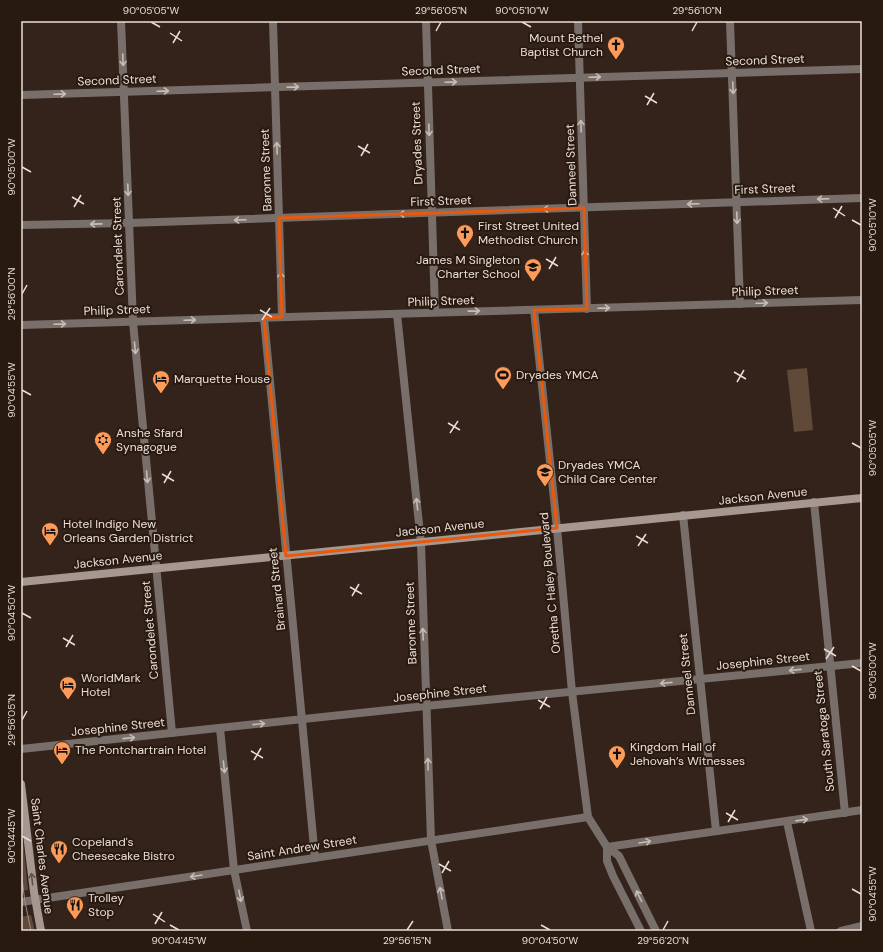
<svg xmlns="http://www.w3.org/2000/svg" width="883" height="952" viewBox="0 0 883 952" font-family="'DM Sans',sans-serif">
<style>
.green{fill:#61493a}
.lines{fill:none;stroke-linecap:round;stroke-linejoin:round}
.street{stroke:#786f6a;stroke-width:8}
.secondary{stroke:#a69890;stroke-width:8}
.tram{stroke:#9b8e86;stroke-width:1}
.oneway{stroke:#c7bdb6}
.oneway2{stroke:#61534a}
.marked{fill:none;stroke:#e8590c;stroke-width:3;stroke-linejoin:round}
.ticks{fill:none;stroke:#e9ded7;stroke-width:1.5}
.labels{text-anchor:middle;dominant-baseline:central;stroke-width:4;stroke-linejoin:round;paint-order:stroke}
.poi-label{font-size:12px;fill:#e9ded7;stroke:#291a10;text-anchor:start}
.street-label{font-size:12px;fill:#e9ded7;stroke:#291a10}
.neatline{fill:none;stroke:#e9ded7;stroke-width:1.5}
.ticks-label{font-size:10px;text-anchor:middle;fill:#e9ded7}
</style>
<rect width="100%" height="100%" fill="#33231a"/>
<!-- green -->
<g class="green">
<path d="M807,368L813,430L794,432L787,370Z"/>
<path d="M21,820L28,890L21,891Z"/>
<path d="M31,915L35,931H21V917Z"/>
</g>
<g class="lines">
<!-- street -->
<g class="street">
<path d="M121,21L133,322L172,733"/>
<path d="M273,21L282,317"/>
<path d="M426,21L435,312"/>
<path d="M578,21L587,309"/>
<path d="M730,21L740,304"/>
<path d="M21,95L862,69"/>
<path d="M21,225L129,223L862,198"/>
<path d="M534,310L557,528L572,692L588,817L607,847L619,856L656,931"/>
<path d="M397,314L421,543L431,840L448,931"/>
<path d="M264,318L315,858"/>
<path d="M21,325L862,300"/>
<path d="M814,502L845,813"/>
<path d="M683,515L716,831"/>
<path d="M220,728L234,870L247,931"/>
<path d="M21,749L426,706L862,663"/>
<path d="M787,822L811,931"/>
<path d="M607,847L862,810"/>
<path d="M607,847V861L613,876L641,931"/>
<path d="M21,902L588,817"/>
<path d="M841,931L862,926"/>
</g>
<!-- secondary -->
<g class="secondary">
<path d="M21,582L862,498"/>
<path d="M21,784L34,892L41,931"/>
</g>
<!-- tram -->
<path class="tram" d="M21,871L25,902L31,931"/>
</g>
<!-- one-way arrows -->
<defs><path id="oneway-shaft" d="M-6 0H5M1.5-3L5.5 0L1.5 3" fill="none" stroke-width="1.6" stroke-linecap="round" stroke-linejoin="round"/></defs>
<g class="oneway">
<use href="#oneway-shaft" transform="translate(123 60) rotate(88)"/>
<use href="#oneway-shaft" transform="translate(595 77) rotate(-2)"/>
<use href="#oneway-shaft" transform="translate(451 82) rotate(-2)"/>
<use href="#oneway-shaft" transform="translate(293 87) rotate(-2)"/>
<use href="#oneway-shaft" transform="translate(733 88) rotate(88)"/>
<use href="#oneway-shaft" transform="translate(163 91) rotate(-2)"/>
<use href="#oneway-shaft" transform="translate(60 94) rotate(-2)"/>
<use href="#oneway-shaft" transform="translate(581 126) rotate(-92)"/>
<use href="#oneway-shaft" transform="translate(429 130) rotate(88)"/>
<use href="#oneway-shaft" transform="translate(277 148) rotate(-92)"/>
<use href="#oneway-shaft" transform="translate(128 190) rotate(88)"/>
<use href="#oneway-shaft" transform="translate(823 199) rotate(178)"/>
<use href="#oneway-shaft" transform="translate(693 204) rotate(178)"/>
<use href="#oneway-shaft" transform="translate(549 209) rotate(178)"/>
<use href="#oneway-shaft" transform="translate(405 214) rotate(178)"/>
<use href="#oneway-shaft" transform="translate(737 218) rotate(88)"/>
<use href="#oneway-shaft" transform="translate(240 220) rotate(178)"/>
<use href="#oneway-shaft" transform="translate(96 224) rotate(179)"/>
<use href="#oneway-shaft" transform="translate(585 256) rotate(-92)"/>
<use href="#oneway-shaft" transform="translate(281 278) rotate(-92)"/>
<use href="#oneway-shaft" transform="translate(762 303) rotate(-2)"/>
<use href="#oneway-shaft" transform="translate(604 308) rotate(-2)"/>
<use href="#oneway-shaft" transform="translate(474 311) rotate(-1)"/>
<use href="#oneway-shaft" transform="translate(190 320) rotate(-2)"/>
<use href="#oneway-shaft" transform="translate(60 324) rotate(-2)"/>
<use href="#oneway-shaft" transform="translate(135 348) rotate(85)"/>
<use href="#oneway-shaft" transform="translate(147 477) rotate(85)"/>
<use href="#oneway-shaft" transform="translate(417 504) rotate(-96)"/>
<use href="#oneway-shaft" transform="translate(423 634) rotate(-92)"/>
<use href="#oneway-shaft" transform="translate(795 670) rotate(174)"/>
<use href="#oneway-shaft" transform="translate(666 683) rotate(174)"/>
<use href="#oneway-shaft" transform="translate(259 724) rotate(-6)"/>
<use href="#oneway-shaft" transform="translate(129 738) rotate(-6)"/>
<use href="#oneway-shaft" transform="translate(428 764) rotate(-92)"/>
<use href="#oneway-shaft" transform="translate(224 767) rotate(84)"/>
<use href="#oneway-shaft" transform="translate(802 820) rotate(-8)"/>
<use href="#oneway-shaft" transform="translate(645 842) rotate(-9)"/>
<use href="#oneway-shaft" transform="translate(196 876) rotate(171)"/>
<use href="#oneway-shaft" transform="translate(441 893) rotate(-101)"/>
<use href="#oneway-shaft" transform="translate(240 896) rotate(79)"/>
<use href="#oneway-shaft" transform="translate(639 896) rotate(-116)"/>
</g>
<use class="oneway2" href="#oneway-shaft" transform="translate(32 879) rotate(-97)"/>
<!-- marked area -->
<path class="marked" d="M584,208L587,309L534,310L557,528L286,556L264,318L282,317L279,218Z"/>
<!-- ticks -->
<path class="ticks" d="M151,22L160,27M522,22L531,27M436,31L441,22M692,31L697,22M170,33L182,41M173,43L180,31M645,96L657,103M647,105L654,93M358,146L370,153M361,156L368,144M22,167L31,172M72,197L84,204M74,207L81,195M833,208L845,216M835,218L842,206M852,220L861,225M546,259L558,266M549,269L556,257M22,294L27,285M260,310L272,317M262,320L270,308M734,372L746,379M737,382L744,370M22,390L31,395M448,423L460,430M450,433L458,421M852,443L861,448M162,474L174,481M164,483L171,471M636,536L648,543M638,546L646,534M350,587L362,594M352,596L359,584M22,613L31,618M63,638L75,645M66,647L73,635M824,649L836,656M826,659L834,647M852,666L861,671M538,700L550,707M540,709L547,697M22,720L27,711M251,751L263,758M254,760L261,748M726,813L738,820M728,822L735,810M22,836L31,841M439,864L451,871M442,873L449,861M852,889L861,894M153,914L165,922M155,924L162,912M170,925L179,930M541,925L550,930M407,930L413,921M663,930L668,921"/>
<!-- icons -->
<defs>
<g id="church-pin" transform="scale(0.9)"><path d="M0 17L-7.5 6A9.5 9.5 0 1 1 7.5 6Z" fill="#fe9b59" stroke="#291a10"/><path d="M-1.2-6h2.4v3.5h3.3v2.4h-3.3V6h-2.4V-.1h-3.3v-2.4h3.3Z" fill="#111"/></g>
<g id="school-pin" transform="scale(0.9)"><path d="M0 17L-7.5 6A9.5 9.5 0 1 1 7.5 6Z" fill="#fe9b59" stroke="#291a10"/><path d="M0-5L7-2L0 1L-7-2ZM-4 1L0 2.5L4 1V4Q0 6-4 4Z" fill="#111"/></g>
<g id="stadium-pin" transform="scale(0.9)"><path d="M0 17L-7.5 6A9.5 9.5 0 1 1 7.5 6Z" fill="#fe9b59" stroke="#291a10"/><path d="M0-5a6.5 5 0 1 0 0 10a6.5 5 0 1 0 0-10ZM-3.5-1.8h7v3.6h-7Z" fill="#111"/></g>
<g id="hotel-pin" transform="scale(0.9)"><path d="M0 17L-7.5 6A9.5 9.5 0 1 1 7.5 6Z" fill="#fe9b59" stroke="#291a10"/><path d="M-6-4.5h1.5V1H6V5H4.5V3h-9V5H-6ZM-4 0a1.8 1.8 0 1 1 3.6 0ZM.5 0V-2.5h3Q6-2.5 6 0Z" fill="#111"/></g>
<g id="synagogue-pin" transform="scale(0.9)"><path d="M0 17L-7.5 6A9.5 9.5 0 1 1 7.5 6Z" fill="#fe9b59" stroke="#291a10"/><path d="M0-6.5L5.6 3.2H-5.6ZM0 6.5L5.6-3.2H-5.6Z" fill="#111"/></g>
<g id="restaurant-pin" transform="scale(0.9)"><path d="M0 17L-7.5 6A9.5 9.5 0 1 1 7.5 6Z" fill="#fe9b59" stroke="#291a10"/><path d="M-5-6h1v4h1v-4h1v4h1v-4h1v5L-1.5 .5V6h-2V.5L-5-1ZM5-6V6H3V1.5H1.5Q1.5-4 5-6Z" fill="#111"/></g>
</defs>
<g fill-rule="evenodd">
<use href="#church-pin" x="616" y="45"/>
<use href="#church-pin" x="465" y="233"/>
<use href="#school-pin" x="533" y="267"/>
<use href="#stadium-pin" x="503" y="375"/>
<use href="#hotel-pin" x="161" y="379"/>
<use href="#synagogue-pin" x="103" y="440"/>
<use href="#school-pin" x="545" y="472"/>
<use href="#hotel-pin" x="50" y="531"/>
<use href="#hotel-pin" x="68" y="685"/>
<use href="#hotel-pin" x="62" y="750"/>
<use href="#church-pin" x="617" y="754"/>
<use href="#restaurant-pin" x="59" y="849"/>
<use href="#restaurant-pin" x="75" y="905"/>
</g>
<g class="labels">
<!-- poi labels -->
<g class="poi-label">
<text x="603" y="38" text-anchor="end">Mount Bethel<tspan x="603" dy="14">Baptist Church</tspan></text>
<text x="478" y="226">First Street United<tspan x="478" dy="14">Methodist Church</tspan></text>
<text x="520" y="260" text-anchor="end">James M Singleton<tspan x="520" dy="14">Charter School</tspan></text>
<text x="516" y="375">Dryades YMCA</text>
<text x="174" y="379">Marquette House</text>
<text x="116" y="433">Anshe Sfard<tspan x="116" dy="14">Synagogue</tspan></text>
<text x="558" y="465">Dryades YMCA<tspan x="558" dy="14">Child Care Center</tspan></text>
<text x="63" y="524">Hotel Indigo New<tspan x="63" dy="14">Orleans Garden District</tspan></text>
<text x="81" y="678">WorldMark<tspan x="81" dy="14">Hotel</tspan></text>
<text x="630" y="747">Kingdom Hall of<tspan x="630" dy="14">Jehovah’s Witnesses</tspan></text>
<text x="75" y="750">The Pontchartrain Hotel</text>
<text x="72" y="842">Copeland's<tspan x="72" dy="14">Cheesecake Bistro</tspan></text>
<text x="88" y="898">Trolley<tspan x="88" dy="14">Stop</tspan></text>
</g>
<!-- street labels -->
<g class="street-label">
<text transform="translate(765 60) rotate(-2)">Second Street</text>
<text transform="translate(441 70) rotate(-2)">Second Street</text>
<text transform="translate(117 80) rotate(-2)">Second Street</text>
<text transform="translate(417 143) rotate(-92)">Dryades Street</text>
<text transform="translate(571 165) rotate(-92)">Danneel Street</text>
<text transform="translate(266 170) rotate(-92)">Baronne Street</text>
<text transform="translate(765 189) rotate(-2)">First Street</text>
<text transform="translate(441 201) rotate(-2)">First Street</text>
<text transform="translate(118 246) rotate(-92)">Carondelet Street</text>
<text transform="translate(765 291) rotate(-2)">Philip Street</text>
<text transform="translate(441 301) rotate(-2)">Philip Street</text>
<text transform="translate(117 310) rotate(-2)">Philip Street</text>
<text transform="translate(763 496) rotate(-6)">Jackson Avenue</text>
<text transform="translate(440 528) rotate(-6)">Jackson Avenue</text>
<text transform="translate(118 560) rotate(-6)">Jackson Avenue</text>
<text transform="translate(550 583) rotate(-95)">Oretha C Haley Boulevard</text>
<text transform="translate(277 589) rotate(-96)">Brainard Street</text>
<text transform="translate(411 623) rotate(-92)">Baronne Street</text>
<text transform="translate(150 630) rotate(-95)">Carondelet Street</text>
<text transform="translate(763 661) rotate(-6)">Josephine Street</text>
<text transform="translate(687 674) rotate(-96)">Danneel Street</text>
<text transform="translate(440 693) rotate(-6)">Josephine Street</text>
<text transform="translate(118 727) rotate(-6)">Josephine Street</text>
<text transform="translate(824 731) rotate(-96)">South Saratoga Street</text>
<text transform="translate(302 848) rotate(-9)">Saint Andrew Street</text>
<text transform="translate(42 856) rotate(83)">Saint Charles Avenue</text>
</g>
</g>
<!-- border -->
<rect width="883" height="952" fill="none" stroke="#291a10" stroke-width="44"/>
<rect x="22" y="22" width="839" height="908" class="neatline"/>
<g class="ticks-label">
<text x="151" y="14">90°05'05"W</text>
<text x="441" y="14">29°56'05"N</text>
<text x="522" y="14">90°05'10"W</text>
<text x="697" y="14">29°56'10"N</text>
<text transform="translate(11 167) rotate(-90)" y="4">90°05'00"W</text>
<text transform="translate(872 225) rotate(-90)" y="4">90°05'10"W</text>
<text transform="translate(11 294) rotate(-90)" y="4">29°56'00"N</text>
<text transform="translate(11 390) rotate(-90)" y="4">90°04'55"W</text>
<text transform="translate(872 448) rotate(-90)" y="4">90°05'05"W</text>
<text transform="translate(11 613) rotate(-90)" y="4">90°04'50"W</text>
<text transform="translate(872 671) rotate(-90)" y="4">90°05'00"W</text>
<text transform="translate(11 720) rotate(-90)" y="4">29°56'05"N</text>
<text transform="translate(11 836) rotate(-90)" y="4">90°04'45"W</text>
<text transform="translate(872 894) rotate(-90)" y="4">90°04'55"W</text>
<text x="179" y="944">90°04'45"W</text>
<text x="407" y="944">29°56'15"N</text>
<text x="550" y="944">90°04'50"W</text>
<text x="663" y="944">29°56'20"N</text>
</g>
</svg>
